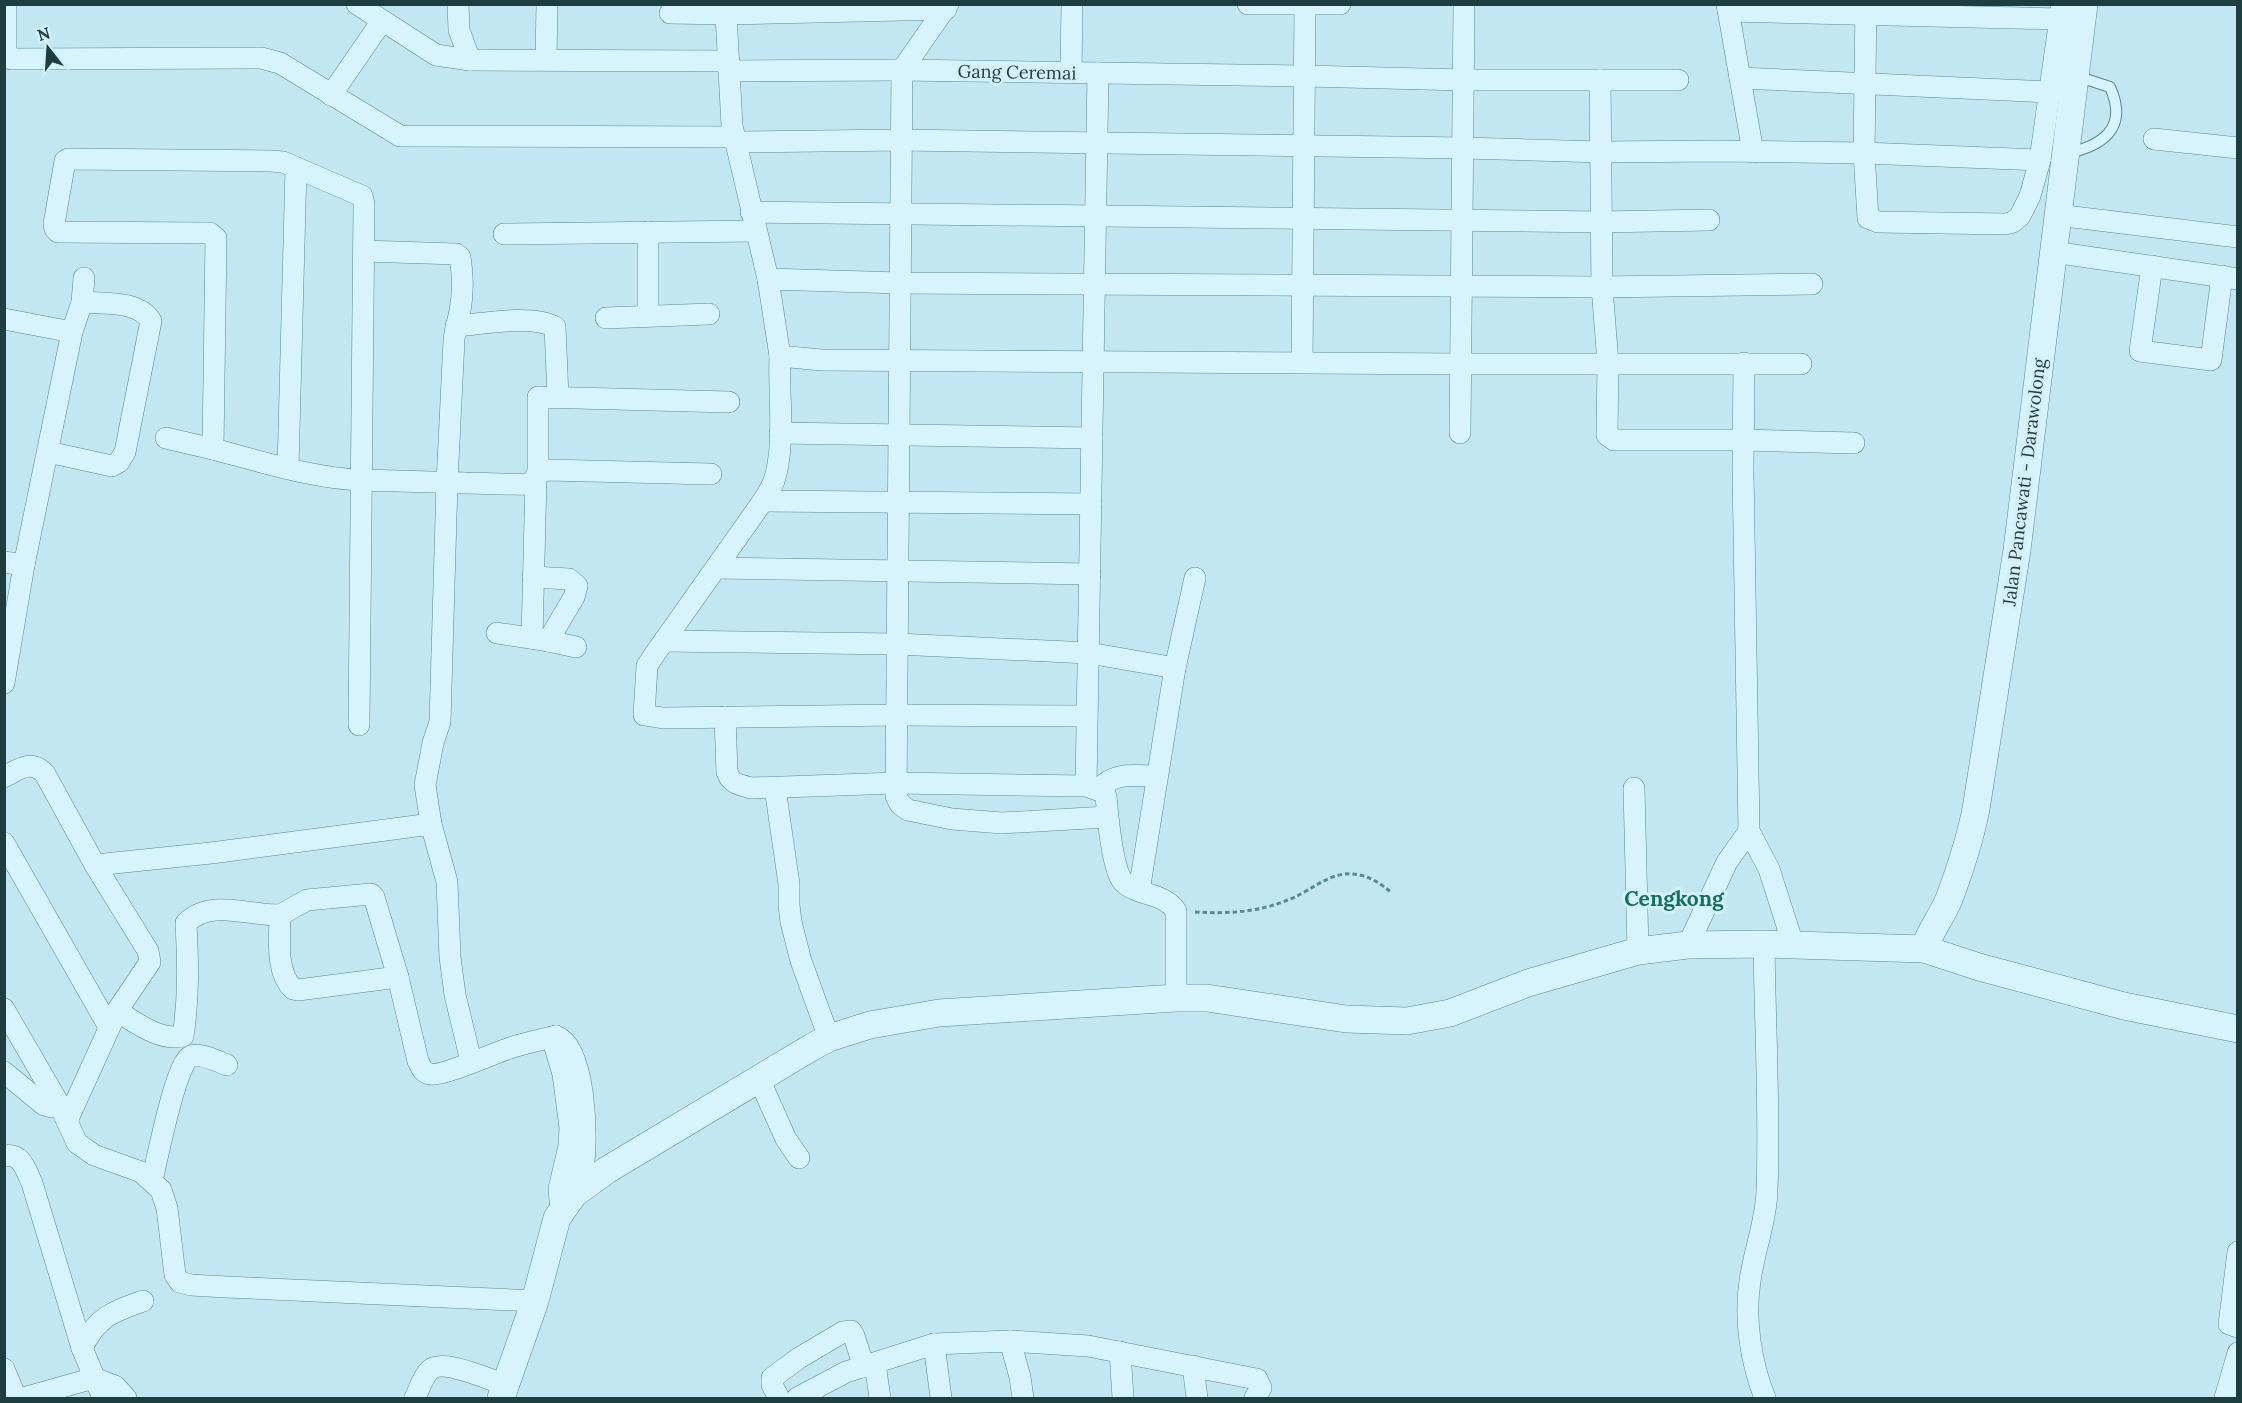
<svg xmlns="http://www.w3.org/2000/svg" width="2242" height="1403" viewBox="0 0 2242 1403" font-family="Lora,serif">
<style>
.lines{fill:none;stroke-linecap:round;stroke-linejoin:round}
.service-casing{stroke:#578b90;stroke-width:12}
.minor-casing{stroke:#578b90;stroke-width:22}
.tertiary-casing{stroke:#578b90;stroke-width:28}
.path{stroke:#578b90;stroke-width:3;stroke-dasharray:4.5 3;stroke-linecap:butt}
.service{stroke:#d7f3fd;stroke-width:10}
.minor{stroke:#d7f3fd;stroke-width:21}
.tertiary{stroke:#d7f3fd;stroke-width:27}
.labels{text-anchor:middle;dominant-baseline:central;stroke-width:6;stroke-linejoin:round;paint-order:stroke}
.street-label{font-size:18px;fill:#1d3d3e;stroke:#d3effa}
.quarter-label{font-size:21px;font-weight:bold;fill:#17705c;stroke:#d3effa}
</style>
<rect width="100%" height="100%" fill="#c3e6f3"/>
<g class="lines">
<!-- service casing -->
<g class="service-casing">
<path id="service" d="M2065,154C2102,146 2129,129 2110,87L2076,76"/>
</g>
<!-- minor casing -->
<g class="minor-casing">
<g id="minor">
<path d="M6,4V52L11,59L261,58L280,63L400,136L735,137"/>
<path d="M357,4L436,55L470,60L459,30L458,4"/>
<path d="M728,4L726,14L732,126L768,279L780,356L821,360L1462,364H1801"/>
<path d="M948,4L902,70L896,796L900,804L908,810L952,819L1002,823L1106,817"/>
<path d="M1248,4H1340"/>
<path d="M1727,4L1753,152"/>
<path d="M1866,4L1864,153L1868,218L1878,222L2006,224L2013,222L2020,216L2030,196L2040,160L2062,4"/>
<path d="M1728,11L2060,19"/>
<path d="M670,13L726,14L946,9"/>
<path d="M470,60L729,61"/>
<path d="M546,60L547,4"/>
<path d="M729,71L902,70L1305,76L1464,80H1678"/>
<path d="M1071,72L1072,4"/>
<path d="M1740,78L2050,92"/>
<path d="M1600,80L1602,287L1608,363L1607,435L1614,440H1743L1854,443"/>
<path d="M331,95L382,21"/>
<path d="M2154,139L2238,148"/>
<path d="M737,142L901,140L1464,148L1601,152L1719,151L1864,153L2040,160"/>
<path d="M751,212L1602,222L1709,220"/>
<path d="M2057,215L2238,237"/>
<path d="M504,234L756,231"/>
<path d="M364,251L456,254L460,257C463,275 463,294 460,311C458,321 455,330 454,340L447,483L440,722L433,743L425,785L431,824L447,882L450,957L455,995L471,1061"/>
<path d="M2053,252L2238,279"/>
<path d="M2152,266L2140,351L2211,360L2222,276"/>
<path d="M768,279L900,283L1602,287L1812,284"/>
<path d="M648,315V232"/>
<path d="M606,318L709,314"/>
<path d="M4,319L72,332"/>
<path d="M456,326C482,324 532,314 555,327L558,397"/>
<path d="M780,356C778,395 786,443 774,481C771,488 767,495 763,501L652,658L647,666L644,715L663,718L896,715L1087,716"/>
<path d="M1302,362L1305,4"/>
<path d="M1744,363L1743,471L1749,831L1769,869L1793,944"/>
<path d="M780,433L1092,438"/>
<path d="M1460,433L1464,4"/>
<path d="M166,438L213,449"/>
<path d="M48,452L112,466L119,462L125,452L151,321C138,300 104,304 82,302"/>
<path d="M288,468L296,168"/>
<path d="M538,473V397L729,402"/>
<path d="M763,501L1091,504"/>
<path d="M4,562L24,565L72,332L82,302L84,278"/>
<path d="M716,568L1090,574"/>
<path d="M497,633L548,641L574,597L577,586L569,579L533,577"/>
<path d="M532,638L536,479"/>
<path d="M548,641L576,647"/>
<path d="M664,641L897,644L1089,653L1175,668"/>
<path d="M4,683L24,565"/>
<path d="M725,717L727,772C731,784 740,785 752,788L896,783L1086,786L1101,791L1106,796C1108,818 1111,857 1120,877C1124,885 1131,888 1139,891L1175,668L1195,578"/>
<path d="M359,725L364,204L362,196L283,162L271,161L68,159L65,161L54,224L55,229L58,232L205,233H210L216,238L213,449C259,461 316,479 363,480C397,481 431,482 466,483C488,483 510,485 531,484L538,473L547,470L711,474"/>
<path d="M4,777C19,769 32,759 45,774L95,865L148,951L150,962L117,1011"/>
<path d="M1086,786L1098,73"/>
<path d="M775,788L789,884V905L791,922L801,961L829,1038"/>
<path d="M1634,788L1638,951"/>
<path d="M1098,790C1114,771 1135,776 1157,776"/>
<path d="M4,843L109,1027"/>
<path d="M95,865L211,853L431,824"/>
<path d="M1139,891C1152,896 1168,898 1176,911V998"/>
<path d="M280,915L307,900L371,894L374,897L398,977"/>
<path d="M1764,944C1765,1026 1770,1109 1767,1191C1766,1222 1754,1251 1750,1281C1744,1319 1751,1363 1765,1398"/>
<path d="M1688,945L1727,862L1749,831"/>
<path d="M4,1009L59,1104L77,1143L94,1155L141,1172L161,1190L167,1208L175,1275L180,1282L191,1285L226,1287L535,1301"/>
<path d="M4,1072L44,1105L51,1107L59,1104"/>
<path d="M759,1079L786,1139L799,1158"/>
<path d="M67,1121L117,1011C135,1022 161,1042 183,1036C189,998 188,961 186,923C211,898 248,916 280,915C280,938 275,971 293,989L298,990L398,977L418,1061C421,1067 423,1073 430,1074C442,1077 494,1053 510,1048C525,1043 541,1040 556,1036"/>
<path d="M4,1156C22,1152 26,1171 32,1183L82,1348L103,1398"/>
<path d="M152,1180C157,1161 176,1061 191,1056C202,1053 217,1061 227,1065"/>
<path d="M561,1211L559,1189L569,1146L570,1128L563,1074L554,1044L556,1036C586,1047 588,1140 583,1168C581,1177 577,1186 574,1194"/>
<path d="M2238,1252L2229,1324L2238,1327"/>
<path d="M1010,1341L1088,1346L1251,1378L1257,1379L1261,1388L1255,1398"/>
<path d="M934,1344L941,1398"/>
<path d="M82,1348C97,1317 112,1312 143,1301"/>
<path d="M1120,1352L1123,1398"/>
<path d="M875,1364L880,1398"/>
<path d="M1193,1366L1197,1398"/>
<path d="M4,1369L16,1398"/>
<path d="M23,1398L94,1378L115,1386L126,1398"/>
<path d="M415,1398C419,1390 423,1376 430,1370C443,1358 490,1380 506,1385"/>
<path d="M779,1398L772,1385V1378L799,1358L843,1332L851,1331L854,1336L864,1367"/>
<path d="M797,1398L846,1372L934,1344L1010,1341L1020,1377L1023,1398"/>
<path d="M2225,1398L2238,1353"/>
</g>
</g>
<!-- tertiary casing -->
<g class="tertiary-casing">
<g id="tertiary">
<path d="M1924,949C1930,931 1942,916 1949,899C1960,870 1970,839 1976,809L2017,550L2084,4"/>
<path d="M501,1398L535,1301L557,1218L574,1194L607,1170L812,1047L829,1038L870,1025L939,1013L1176,998H1207L1346,1019L1407,1021L1450,1013L1528,983L1638,951L1688,945L1764,944L1924,949L1979,967L2124,1006L2238,1029"/>
</g>
</g>
<!-- path -->
<path class="path" d="M1195,912C1233,914 1261,912 1295,897C1312,889 1332,872 1351,874C1367,874 1380,883 1392,893"/>
<!-- service -->
<use href="#service" class="service"/>
<!-- minor -->
<use href="#minor" class="minor"/>
<!-- tertiary -->
<use href="#tertiary" class="tertiary"/>
</g>
<g class="labels">
<!-- street labels -->
<g class="street-label">
<text transform="translate(1017 72) rotate(1)">Gang Ceremai</text>
<text transform="translate(2024 482) rotate(-83)">Jalan Pancawati - Darawolong</text>
</g>
<!-- quarter labels -->
<g class="quarter-label">
<text x="1674" y="898">Cengkong</text>
</g>
</g>
<!-- border -->
<rect width="2242" height="1403" fill="none" stroke="#1d3d3e" stroke-width="12"/>
<!-- north arrow -->
<g transform="translate(48 48) rotate(343)" stroke="#d3effa" stroke-width="4.5" paint-order="stroke">
<path d="M0-4.5L10 22L0 15L-10 22Z" fill="#1d3d3e"/>
<text y="-9" font-size="16" font-weight="bold" text-anchor="middle" fill="#1d3d3e">N</text>
</g>
</svg>
